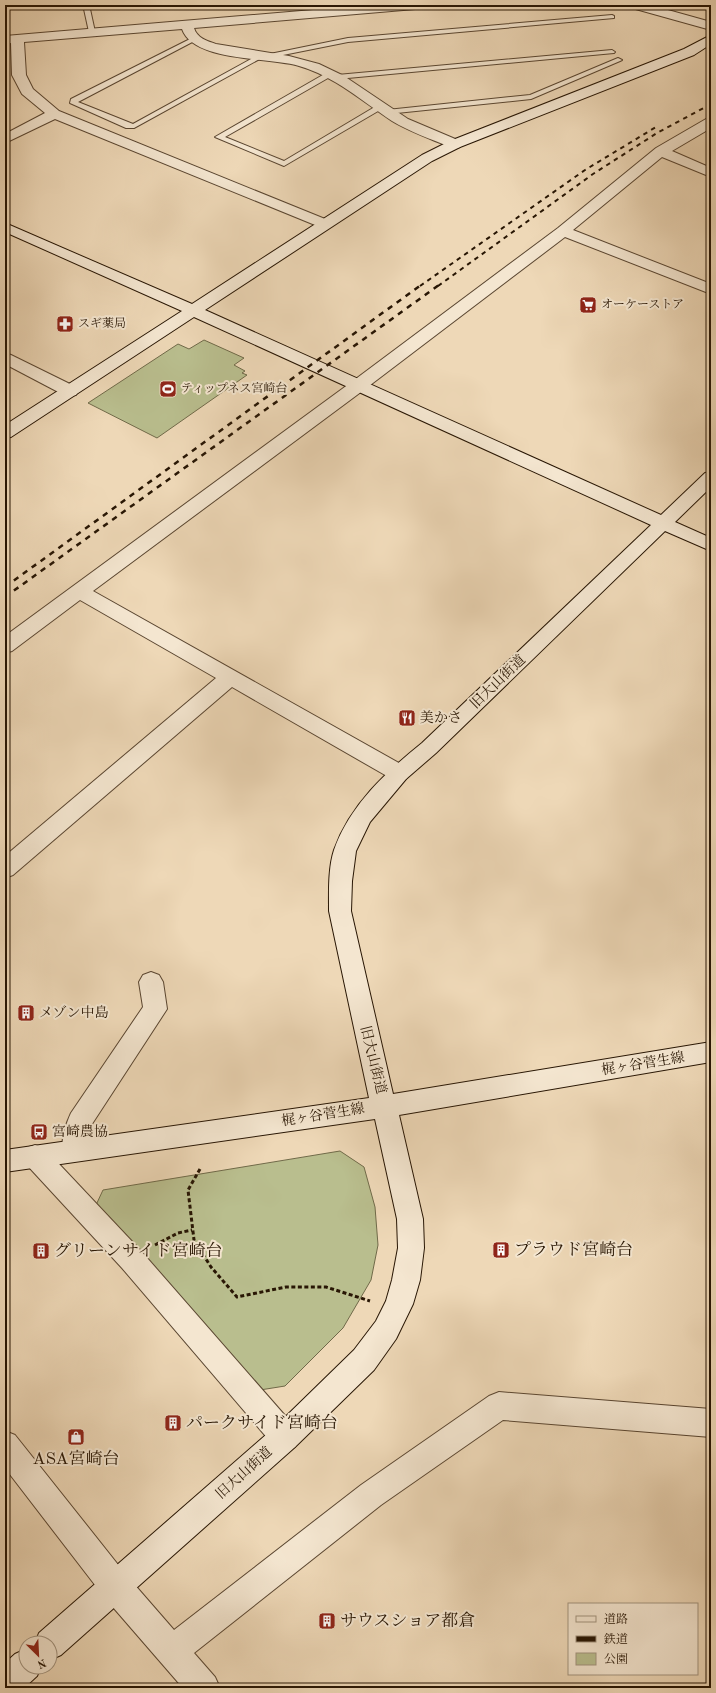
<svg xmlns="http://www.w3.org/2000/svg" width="716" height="1693" viewBox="0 0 716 1693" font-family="'Old Standard TT','Noto Serif JP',serif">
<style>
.green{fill:#b9be8e;stroke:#706a49}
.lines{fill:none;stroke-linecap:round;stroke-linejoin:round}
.lane-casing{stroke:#5a4631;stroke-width:2}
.street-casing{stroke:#5a4631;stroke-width:2}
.secondary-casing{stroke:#281604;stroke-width:2}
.path{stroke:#281604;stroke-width:3;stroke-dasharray:4 2.5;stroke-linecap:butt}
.lane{fill:#f4e6d0;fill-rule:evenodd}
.street{fill:#f4e6d0;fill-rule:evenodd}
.secondary{fill:#f4e6d0;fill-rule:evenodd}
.rail-far1{stroke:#281604;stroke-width:2;stroke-dasharray:4.5 4.5;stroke-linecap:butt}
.rail{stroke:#281604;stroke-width:2.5;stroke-dasharray:5.5 5.5;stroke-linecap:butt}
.labels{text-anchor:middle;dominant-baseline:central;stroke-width:4;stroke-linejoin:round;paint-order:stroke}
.far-poi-label{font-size:12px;fill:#281604;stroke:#f4e6d0;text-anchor:start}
.street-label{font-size:14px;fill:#281604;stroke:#f4e6d0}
.poi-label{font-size:14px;fill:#281604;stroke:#f4e6d0;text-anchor:start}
.near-poi-label{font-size:17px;fill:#281604;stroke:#f4e6d0;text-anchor:start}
</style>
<rect width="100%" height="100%" fill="#eed8b7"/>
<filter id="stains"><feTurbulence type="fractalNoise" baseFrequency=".005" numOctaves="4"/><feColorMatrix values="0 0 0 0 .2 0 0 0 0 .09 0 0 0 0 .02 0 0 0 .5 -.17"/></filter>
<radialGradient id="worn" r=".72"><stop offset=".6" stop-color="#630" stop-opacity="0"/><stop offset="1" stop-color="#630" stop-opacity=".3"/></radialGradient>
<!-- green -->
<g class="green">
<path d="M204,340L244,358L234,365L245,371L242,373L247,375L157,438L88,403L178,344L189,349Z"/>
<path d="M340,1151L364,1167L375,1207L378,1245L371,1280L343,1328L285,1386L260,1390L96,1205L103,1190Z"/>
</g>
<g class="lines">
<!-- lane casing -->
<g class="lane-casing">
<g id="lane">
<path d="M87,7L90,9L95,32L92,34L89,32L84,9Z"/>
<path d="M612,15L614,16V18L348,42L268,58L265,56L134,128H126L70,103L71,99L196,36L199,38L198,39L78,102L133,124L262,53L265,55L348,38Z"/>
<path d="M612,50L615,52L614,53L337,79L333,77L337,75Z"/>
<path d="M618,58L622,60L620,61L531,99L387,114L383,112L387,110L530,95Z"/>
<path d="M328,72H331L335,74L225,137L284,161L378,105H384L385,107L284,166L215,137Z"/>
</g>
</g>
<!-- street casing -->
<g class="street-casing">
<g id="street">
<path d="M372,5H421L419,8L415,9L194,28C197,38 207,41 216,44L289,56L319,64L344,76L408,119L460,141L462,144L460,147L455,148L450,147C431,139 410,132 392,121C362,101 334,76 299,66C270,57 193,62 182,29L24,42L26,75L33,89L59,111L330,221L332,224L330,227L325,228L320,227L55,119L5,143V134L45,113L22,94L12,75L11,43L5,44V36Z"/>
<path d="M630,5H650L711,22V30L632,8Z"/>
<path d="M711,118V128L672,151L711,168V177L662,157L573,230L711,284V294L565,237L365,389L93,591L406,767L410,773L406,779L399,781L392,779L232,687L13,875L5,878V856L216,678L80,600L12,651L5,653V636L353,381L558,228L656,148L706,119Z"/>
<path d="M5,353L11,355L76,387L78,391L76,395L70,396L64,395L5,364Z"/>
<path d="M151,972L159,975L163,982L167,1009L92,1124L87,1150L83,1158L74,1161L65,1158C59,1145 65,1126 71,1113L143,1007L139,982L143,975Z"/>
<path d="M35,1145L44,1148L141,1251L295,1427L299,1437L295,1447L285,1451L275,1447L122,1268L26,1164L22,1156L26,1148Z"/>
<path d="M499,1392L711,1409V1437L503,1420L381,1505L194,1653L215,1677L220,1688H183L105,1598L5,1468V1431L15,1435L127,1576L174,1630L361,1485L489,1396Z"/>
</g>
</g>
<!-- secondary casing -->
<g class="secondary-casing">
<g id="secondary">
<path d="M711,35V44L694,55L460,147L432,161L205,310L661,515L705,473L711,472V487L675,522L711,538V551L665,531L436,753L406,779L370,822L356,851L352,881L351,911L393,1094L711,1042V1062L399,1115L423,1219L424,1248L420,1280L413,1304L396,1339L374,1370L295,1447L61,1655L50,1660V1643H35L39,1633L275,1427L354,1350L376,1321L386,1301L392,1280L398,1248L397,1219L375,1119L5,1172V1150L369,1098L329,911C329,893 328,868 334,850C350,805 386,772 422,743L651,525L194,317L11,437L5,438V425L182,311L5,232V223L192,304L422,155L450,141L684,49Z"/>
<path d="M26,1649V1667H41L37,1676L24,1688H5V1663L15,1654Z"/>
</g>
</g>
<!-- path -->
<g class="path">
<path d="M200,1169L188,1190L194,1240L211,1267L237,1297L286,1287H326L370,1301"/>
<path d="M155,1245L178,1233L192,1230"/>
</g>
<!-- lane -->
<use href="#lane" class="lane"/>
<!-- street -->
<use href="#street" class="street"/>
<!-- secondary -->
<use href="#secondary" class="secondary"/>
<!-- rail-far1 -->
<g class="rail-far1">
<path d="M420,286L585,170L656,127"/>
<path d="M438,286L593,174L657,133L711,104"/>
</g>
<!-- rail -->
<g class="rail">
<path d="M5,587L421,285"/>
<path d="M5,597L439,285"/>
</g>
</g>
<!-- icons -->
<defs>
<g id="supermarket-square" transform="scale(0.9)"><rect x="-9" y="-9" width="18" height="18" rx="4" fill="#8f2418" stroke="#f4e6d0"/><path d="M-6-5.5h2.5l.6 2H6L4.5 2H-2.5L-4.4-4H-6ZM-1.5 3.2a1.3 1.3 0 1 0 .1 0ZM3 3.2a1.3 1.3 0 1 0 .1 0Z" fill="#fff"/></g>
<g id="pharmacy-square" transform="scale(0.9)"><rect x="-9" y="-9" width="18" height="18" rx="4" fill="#8f2418" stroke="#f4e6d0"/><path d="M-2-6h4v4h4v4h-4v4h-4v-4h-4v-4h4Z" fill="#fff"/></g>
<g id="stadium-square" transform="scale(0.9)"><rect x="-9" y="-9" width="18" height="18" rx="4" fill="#8f2418" stroke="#f4e6d0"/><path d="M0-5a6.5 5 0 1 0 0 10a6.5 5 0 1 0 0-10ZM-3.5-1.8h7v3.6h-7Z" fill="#fff"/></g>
<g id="restaurant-square" transform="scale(0.9)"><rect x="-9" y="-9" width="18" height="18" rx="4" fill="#8f2418" stroke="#f4e6d0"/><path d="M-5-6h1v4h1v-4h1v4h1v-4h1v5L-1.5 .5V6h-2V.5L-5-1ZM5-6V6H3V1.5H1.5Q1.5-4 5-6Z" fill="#fff"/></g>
<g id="building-square" transform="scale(0.9)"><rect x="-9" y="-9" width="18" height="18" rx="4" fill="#8f2418" stroke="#f4e6d0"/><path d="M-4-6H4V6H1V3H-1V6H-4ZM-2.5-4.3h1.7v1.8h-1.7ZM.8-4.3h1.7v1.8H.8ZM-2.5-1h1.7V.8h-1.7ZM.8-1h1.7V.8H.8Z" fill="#fff"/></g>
<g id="bus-square" transform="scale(0.9)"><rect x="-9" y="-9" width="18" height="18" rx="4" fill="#8f2418" stroke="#f4e6d0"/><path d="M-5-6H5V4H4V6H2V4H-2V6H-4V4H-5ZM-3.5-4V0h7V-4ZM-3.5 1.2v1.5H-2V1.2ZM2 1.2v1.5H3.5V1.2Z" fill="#fff"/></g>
<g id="shop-square" transform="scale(0.9)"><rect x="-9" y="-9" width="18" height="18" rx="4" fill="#8f2418" stroke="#f4e6d0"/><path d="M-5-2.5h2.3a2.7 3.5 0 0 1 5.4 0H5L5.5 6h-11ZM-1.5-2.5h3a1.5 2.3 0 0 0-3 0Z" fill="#fff"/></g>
</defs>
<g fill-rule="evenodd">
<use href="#supermarket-square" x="588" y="305"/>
<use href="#pharmacy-square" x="65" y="324"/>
<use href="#stadium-square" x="168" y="389"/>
<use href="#restaurant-square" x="407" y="718"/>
<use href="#building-square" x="26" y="1013"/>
<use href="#bus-square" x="39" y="1132"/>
<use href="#building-square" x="501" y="1250"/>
<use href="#building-square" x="41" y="1251"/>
<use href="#building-square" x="173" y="1423"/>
<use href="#shop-square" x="76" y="1437"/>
<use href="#building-square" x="327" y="1621"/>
</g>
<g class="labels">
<!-- far-poi labels -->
<g class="far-poi-label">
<text x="601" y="305">オーケーストア</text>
<text x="78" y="324">スギ薬局</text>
<text x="181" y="389">ティップネス宮崎台</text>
</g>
<!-- street labels -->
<g class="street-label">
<text transform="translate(498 682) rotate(-44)">旧大山街道</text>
<text transform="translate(373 1060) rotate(76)">旧大山街道</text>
<text transform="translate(643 1064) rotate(-9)">梶ヶ谷菅生線</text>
<text transform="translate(323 1115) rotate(-9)">梶ヶ谷菅生線</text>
<text transform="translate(244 1473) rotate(-42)">旧大山街道</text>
</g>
<!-- poi labels -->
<g class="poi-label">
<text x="420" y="718">美かさ</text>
<text x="39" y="1013">メゾン中島</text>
<text x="52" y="1132">宮崎農協</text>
</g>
<!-- near-poi labels -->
<g class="near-poi-label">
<text x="514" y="1250">プラウド宮崎台</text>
<text x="54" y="1251">グリーンサイド宮崎台</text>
<text x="186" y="1423">パークサイド宮崎台</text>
<text x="76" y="1459" text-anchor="middle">ASA宮崎台</text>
<text x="340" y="1621">サウスショア都倉</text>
</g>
</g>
<!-- margin -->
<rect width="716" height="1693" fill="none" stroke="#eed8b7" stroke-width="20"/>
<rect x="6" y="6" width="704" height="1681" fill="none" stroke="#281604" stroke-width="2"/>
<rect x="10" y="10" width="696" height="1673" fill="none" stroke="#281604"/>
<!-- legend -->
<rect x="568" y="1603" width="130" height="72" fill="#f4e6d0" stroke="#a2937e"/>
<rect x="576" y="1616" width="20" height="6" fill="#f4e6d0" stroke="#a2937e"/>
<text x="604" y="1623" font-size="12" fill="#281604">道路</text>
<rect x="576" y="1636" width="20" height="6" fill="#281604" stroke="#a2937e"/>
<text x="604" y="1643" font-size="12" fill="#281604">鉄道</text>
<rect x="576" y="1653" width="20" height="12" fill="#b9be8e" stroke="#a2937e"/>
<text x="604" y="1663" font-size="12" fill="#281604">公園</text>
<!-- north arrow -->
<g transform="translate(38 1655) rotate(156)"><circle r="19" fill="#f4e6d0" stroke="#a2937e"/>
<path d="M0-3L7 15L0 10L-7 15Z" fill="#8f2418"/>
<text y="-6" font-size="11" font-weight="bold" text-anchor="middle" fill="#281604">N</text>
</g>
<rect width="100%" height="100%" filter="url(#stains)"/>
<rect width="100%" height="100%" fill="url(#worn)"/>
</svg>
